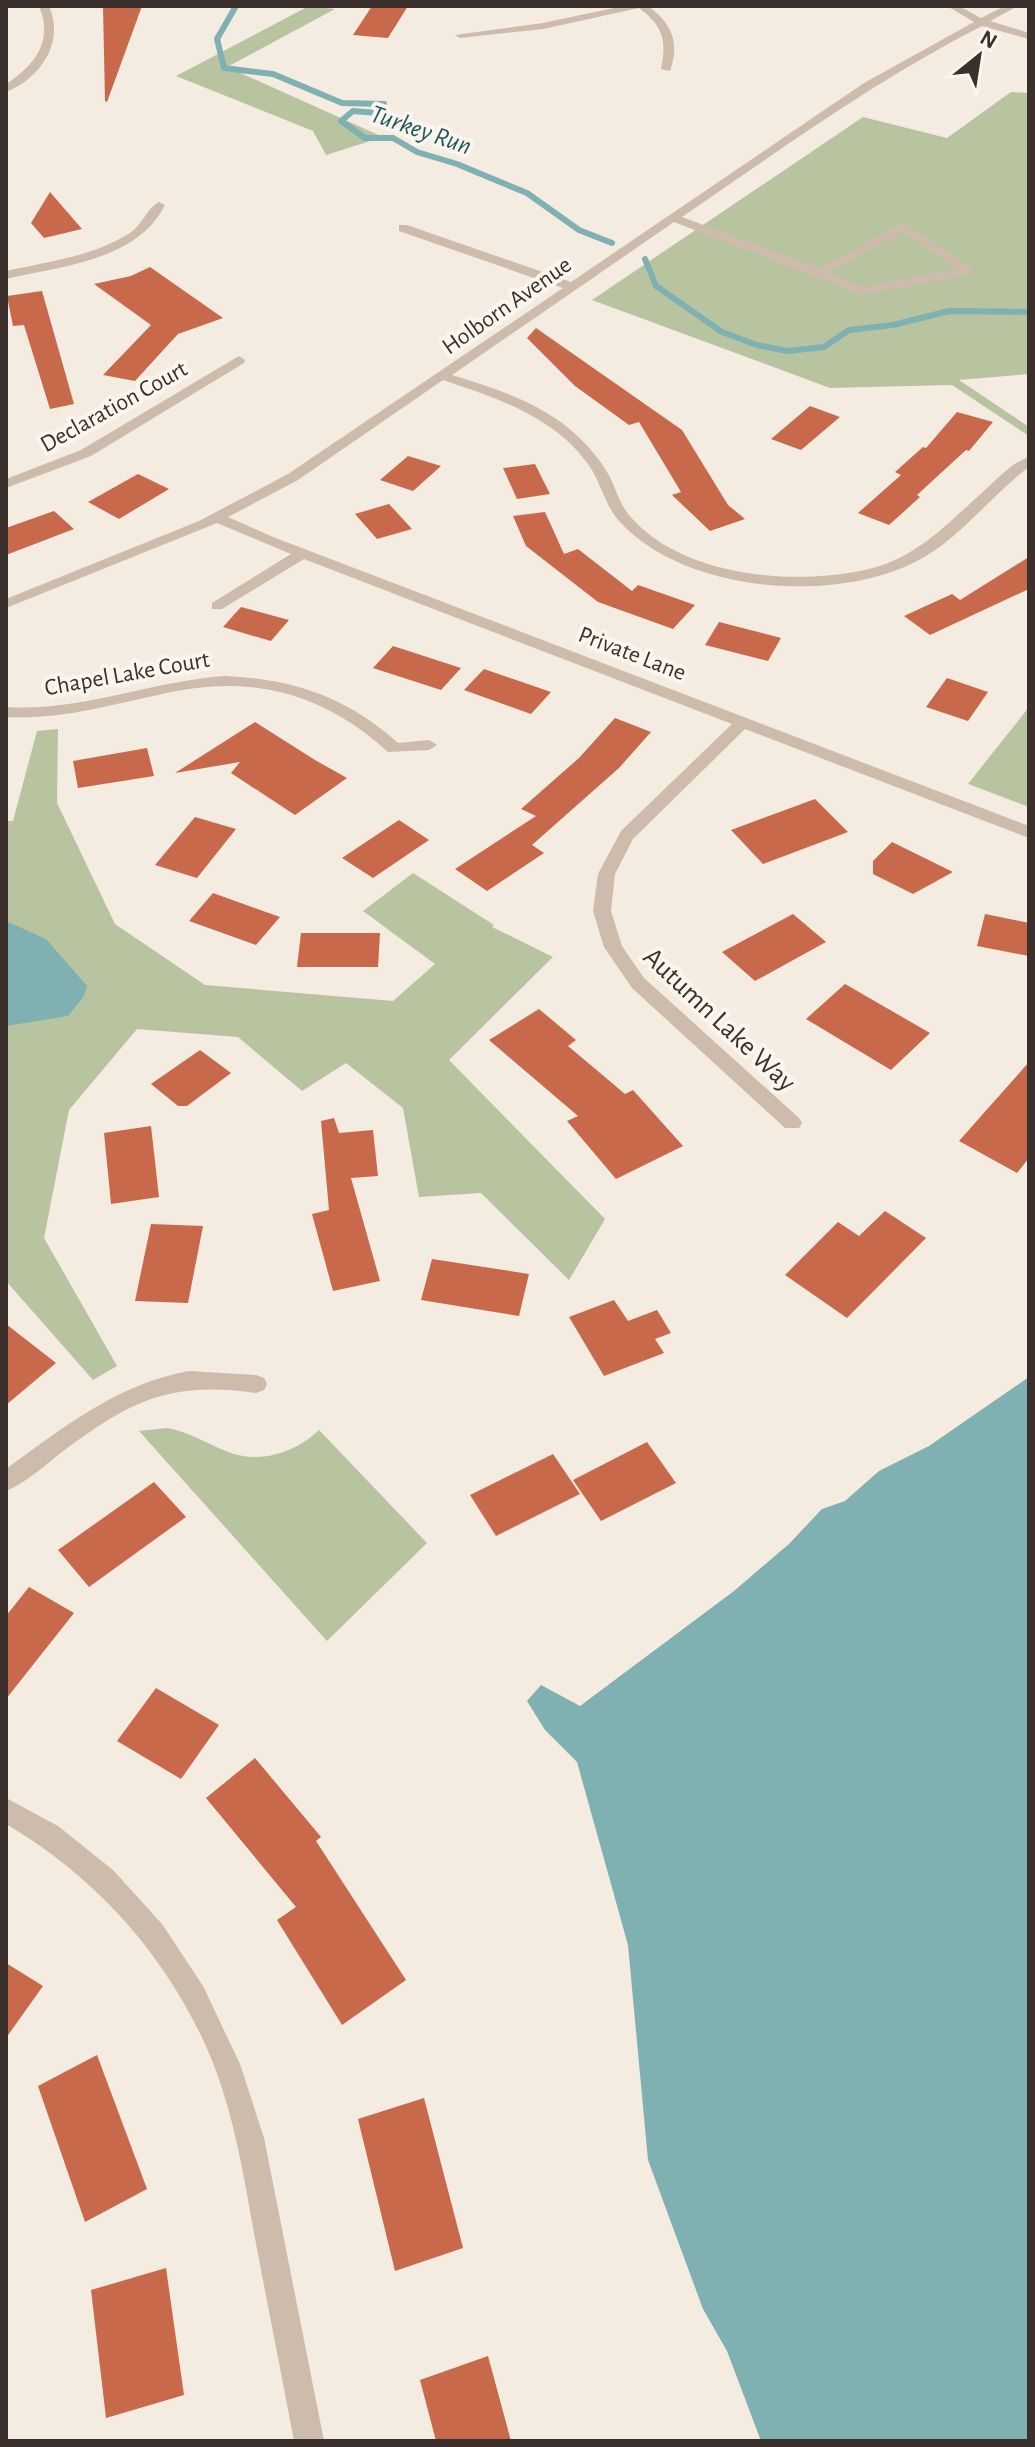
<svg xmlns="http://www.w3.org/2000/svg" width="1035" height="2447" viewBox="0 0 1035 2447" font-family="'Alegreya Sans',sans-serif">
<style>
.green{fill:#b8c4a0}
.water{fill:#7fb0b2}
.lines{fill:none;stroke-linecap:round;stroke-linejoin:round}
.stream{stroke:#7fb0b2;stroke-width:6}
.building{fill:#c8694b}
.minor{fill:#cdbbac;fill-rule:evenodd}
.labels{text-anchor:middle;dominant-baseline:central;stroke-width:8;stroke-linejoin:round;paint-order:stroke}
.far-street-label{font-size:24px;fill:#3b302b;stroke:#fbf5ee}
.far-water-label{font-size:26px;font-style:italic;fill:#1f5a5e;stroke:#fbf5ee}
.street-label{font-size:28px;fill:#3b302b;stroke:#fbf5ee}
</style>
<rect width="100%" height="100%" fill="#f4ebe1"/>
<!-- green -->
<g class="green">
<path d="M309,6L335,9L227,67L383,137L326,155L313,131L176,76Z"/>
<path d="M1011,92L1029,93V374L959,380L1029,427V436L952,385L830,388L592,300L863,117L947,138Z"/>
<path d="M1029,707V807L968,784Z"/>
<path d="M58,729L57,803L115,924L205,985L393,1001L435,964L363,911L413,873L494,925L492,927L553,957L449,1060L605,1219L569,1280L481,1193L419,1197L403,1108L346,1063L302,1091L238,1037L137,1029L69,1110L44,1238L117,1366L93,1380L6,1281V821H13L37,731Z"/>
<path d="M167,1428C190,1432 205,1443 226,1451C258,1465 295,1453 319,1430L427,1543L327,1641L139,1431Z"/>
</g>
<!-- water -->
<g class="water">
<path d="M6,921L46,939L87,986L84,996L68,1016L6,1026Z"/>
<path d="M1029,1377V2441H761L727,2351L703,2309L648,2160L628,1945L577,1762L545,1730L527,1701L541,1685L580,1706L734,1591L789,1544L822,1509L845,1501L879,1471L929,1446Z"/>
</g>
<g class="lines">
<!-- stream -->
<g class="stream">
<path d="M236,6L217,39L224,68L273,74L342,103L384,104L377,113L353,111L341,121L365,138H393L417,152L457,164L527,193L579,230L612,243"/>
<path d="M645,259L656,286L722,332L757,345L788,351L824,347L849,330L893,325L949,311L1029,312"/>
</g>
</g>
<!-- building -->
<g class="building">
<path d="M103,6H142L107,102L105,101Z"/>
<path d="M372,6H408L388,38L353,35Z"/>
<path d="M50,192L82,229L44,238L31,223Z"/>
<path d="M150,267L223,318L178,334L135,381L103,375L151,325L94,284L131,276Z"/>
<path d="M42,291L74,404L50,409L24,325L13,326L7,296Z"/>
<path d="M536,328L682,430L728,505L745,519L710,531L672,495L681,492L639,422L629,425L575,386L527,338Z"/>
<path d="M810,406L840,417L801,450L771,439Z"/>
<path d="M957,412L993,422L969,451L966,450L917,495L920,497L889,525L858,513L901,475L895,472L923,447L926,448Z"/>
<path d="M408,456L441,466L413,491L380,480Z"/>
<path d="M535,464L550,494L517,499L503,468Z"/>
<path d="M138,474L169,489L119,519L88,502Z"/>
<path d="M389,504L412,529L377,539L355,514Z"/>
<path d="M54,511L74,529L6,555V528Z"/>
<path d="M545,512L564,554L578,549L632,591L638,585L695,605L673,629L598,602L526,546L513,516Z"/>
<path d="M1029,557V589L930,635L904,616L952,594L960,600Z"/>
<path d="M241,607L289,620L271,641L223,627Z"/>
<path d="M719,622L781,638L768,661L705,645Z"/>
<path d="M393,646L461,668L441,690L373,668Z"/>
<path d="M484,669L551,692L531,714L464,690Z"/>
<path d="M947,678L988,692L968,721L926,707Z"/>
<path d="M615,718L651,732L619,768L532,845L544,853L487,891L455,869L536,816L521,809L579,758Z"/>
<path d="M255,722L315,760L347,778L295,815L231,773L240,762L175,773Z"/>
<path d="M147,748L154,776L78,788L73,761Z"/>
<path d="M815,799L848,832L763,864L731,830Z"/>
<path d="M195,817L236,829L197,878L155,865Z"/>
<path d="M399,820L429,840L373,878L342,858Z"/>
<path d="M892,842L953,872L913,894L873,874V861Z"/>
<path d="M213,893L280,917L256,945L189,921Z"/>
<path d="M793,914L826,942L755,981L722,952Z"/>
<path d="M985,914L1029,923V956L977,946Z"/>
<path d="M301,933H380L378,967H297Z"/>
<path d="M845,984L930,1033L891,1070L806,1019Z"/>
<path d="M539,1009L576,1040L568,1046L625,1094L633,1090L683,1146L616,1179L567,1121L578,1116L489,1040Z"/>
<path d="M200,1050L231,1073L187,1106H178L151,1084Z"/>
<path d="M1029,1062V1158L1017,1173L959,1141Z"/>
<path d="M334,1118L339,1133L373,1130L378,1176L351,1178L380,1281L333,1291L312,1214L329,1210L321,1121Z"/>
<path d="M151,1126L159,1197L111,1204L104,1133Z"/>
<path d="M885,1211L926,1238L847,1318L785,1275L838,1222L859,1236Z"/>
<path d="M151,1224L203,1226L188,1303L135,1301Z"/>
<path d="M432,1259L529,1274L519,1316L421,1300Z"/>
<path d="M614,1300L628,1321L657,1310L671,1333L655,1339L664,1353L604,1376L569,1317Z"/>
<path d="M6,1324L56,1363L6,1405Z"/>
<path d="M647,1442L676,1483L601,1521L573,1480Z"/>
<path d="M553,1454L580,1494L496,1536L470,1495Z"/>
<path d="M154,1482L186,1517L89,1587L58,1550Z"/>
<path d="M29,1587L74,1613L6,1699V1616Z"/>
<path d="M156,1688L219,1725L181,1779L117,1741Z"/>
<path d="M255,1758L321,1837L316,1841L406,1980L342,2025L277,1920L296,1907L206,1798Z"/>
<path d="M6,1963L43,1986L6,2038Z"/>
<path d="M97,2055L147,2189L85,2222L38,2086Z"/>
<path d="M424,2098L463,2248L395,2271L358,2119Z"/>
<path d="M166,2268L184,2395L106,2418L91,2290Z"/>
<path d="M488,2356L511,2441H436L420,2380Z"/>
</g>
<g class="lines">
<!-- minor -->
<g class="minor">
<path d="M39,6H49C65,42 41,78 6,92V84C35,65 54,41 39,6Z"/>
<path d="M623,6H648C672,23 680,43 670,71L661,69C667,40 663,26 639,8L543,29L460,38L455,35L543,23Z"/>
<path d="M947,6H959L981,18L1005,6H1018L990,21L1029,33V39L982,26C876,80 780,150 682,217L819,268L903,223L972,268V274L862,295L674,222L452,375C494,388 537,401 572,431C587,444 600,459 610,477C616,490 620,504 629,515C681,578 799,587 873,568C919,556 951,520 986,489C998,478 1013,462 1029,457V467C990,496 960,539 917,561C835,604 685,593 620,522C605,506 601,482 588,464C554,416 496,398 443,380L298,480L228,517L273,537L1029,826V838L745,729L633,839L615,874L611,911L622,946L644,978L799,1118L802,1123L799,1128H785L632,988L604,947L593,911L598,874L621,831L732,724L304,559L222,609H212V603L291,554L217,523L6,608V599L199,521L288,474L563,288L399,231V225H407L571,282L864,83L974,22ZM903,232L957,269L863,287L829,272Z"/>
<path d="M159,202L165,205C137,261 61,266 6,279V271C47,262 94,256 130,233C143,224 148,207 159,202Z"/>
<path d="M239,356L245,360L244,363L91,456L6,488V479L81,450Z"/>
<path d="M225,676C292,679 347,697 398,743L429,740L437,745L429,750L388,752C321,691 250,674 162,694C109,705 61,720 6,717V707C81,712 151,681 225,676Z"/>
<path d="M189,1371L256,1375L264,1378L267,1384L264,1390L256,1393C168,1381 131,1401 62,1452C45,1465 26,1483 6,1491V1469C64,1427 117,1384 189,1371Z"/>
<path d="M6,1798L58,1826L113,1870L162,1924L203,1986L240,2064L264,2138L324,2441H294C281,2372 267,2302 254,2233C244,2177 235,2121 215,2068C175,1965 100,1879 6,1824Z"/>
</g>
</g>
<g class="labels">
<!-- far-street labels -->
<g class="far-street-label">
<text transform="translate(507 306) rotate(-35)">Holborn Avenue</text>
<text transform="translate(114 407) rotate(-29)">Declaration Court</text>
<text transform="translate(632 654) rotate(21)">Private Lane</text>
<text transform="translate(127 674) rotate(-10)">Chapel Lake Court</text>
</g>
<!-- far-water labels -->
<g class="far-water-label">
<text transform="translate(421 130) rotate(19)">Turkey Run</text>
</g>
<!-- street labels -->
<g class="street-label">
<text transform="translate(719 1020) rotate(43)">Autumn Lake Way</text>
</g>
</g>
<!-- border -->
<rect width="1035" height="2447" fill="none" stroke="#3b302b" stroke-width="16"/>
<!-- north arrow -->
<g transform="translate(979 56) rotate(30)" stroke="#fbf5ee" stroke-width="6" paint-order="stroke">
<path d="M0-6L14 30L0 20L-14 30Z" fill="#3b302b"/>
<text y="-12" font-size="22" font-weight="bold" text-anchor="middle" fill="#3b302b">N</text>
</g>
</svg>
